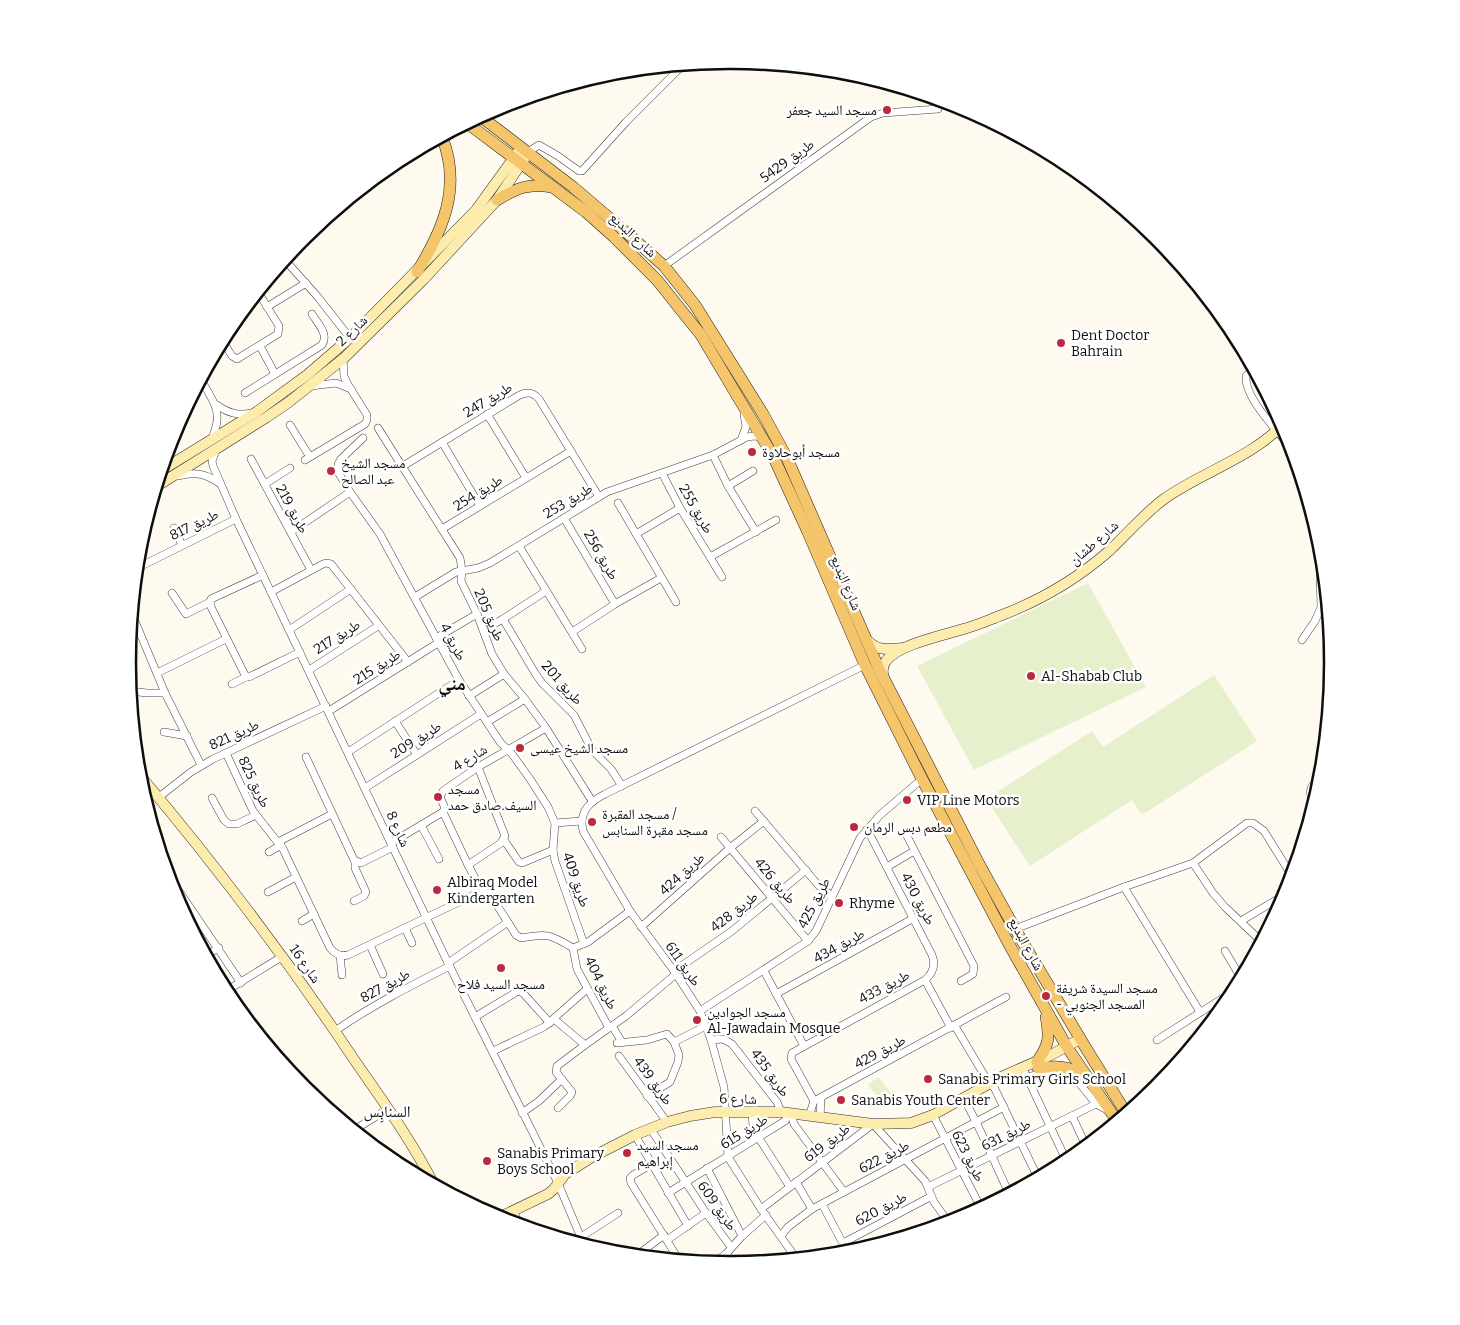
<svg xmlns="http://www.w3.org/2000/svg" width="1460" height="1325" viewBox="0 0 1460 1325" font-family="Bitter,'Noto Naskh Arabic',serif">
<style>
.pitch{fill:#e7f0cc}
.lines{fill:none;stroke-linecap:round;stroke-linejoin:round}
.street-casing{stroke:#414141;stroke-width:8}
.secondary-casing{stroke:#303030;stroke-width:11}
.primary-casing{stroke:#1f1f1f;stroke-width:12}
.street{stroke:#fff;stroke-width:7}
.secondary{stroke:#fcecad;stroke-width:10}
.primary{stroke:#f4c56b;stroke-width:11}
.poi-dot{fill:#ba2a3f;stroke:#fff;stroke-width:2}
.labels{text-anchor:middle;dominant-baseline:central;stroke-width:5;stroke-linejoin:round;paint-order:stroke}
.poi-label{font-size:14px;fill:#0e0e0e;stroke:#fff;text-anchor:start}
.street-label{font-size:14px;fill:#0e0e0e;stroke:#fff}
.quarter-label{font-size:16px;fill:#0e0e0e;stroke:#fff}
.district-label{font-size:19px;font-weight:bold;fill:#0e0e0e;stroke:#fff}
.rim{fill:none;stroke:#0e0e0e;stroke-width:2.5}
</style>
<rect width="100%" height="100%" fill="#fefaf0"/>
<!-- pitch -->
<g class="pitch">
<path d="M1088,583L1146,687L974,770L917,666Z"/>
<path d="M1214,675L1257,741L1142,815L1132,800L1030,866L986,799L1092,731L1103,747Z"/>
<path d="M878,1077L896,1099L885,1107L868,1085Z"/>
</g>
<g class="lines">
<!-- street casing -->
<g class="street-casing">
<g id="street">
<path d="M528,153L531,150L539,145L558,156L579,171H582L626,122L683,65"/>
<path d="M285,260L317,296L350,338"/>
<path d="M664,266L871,117L883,113L938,109"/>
<path d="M267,307L306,283"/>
<path d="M222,340L232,356L237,359L278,334L279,326L258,292"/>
<path d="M260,346L275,374"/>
<path d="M1253,369L1246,376C1244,398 1278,431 1291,448"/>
<path d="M201,380C215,403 224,414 211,440"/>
<path d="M311,386L336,383L351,389"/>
<path d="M245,393L322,345C329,334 318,324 312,314"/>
<path d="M217,405C228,413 238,416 252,413"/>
<path d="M487,414L526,478"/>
<path d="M290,425L308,454L311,456"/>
<path d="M378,428L460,558L462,570L461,581L477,614L492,654L504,674L525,699L546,728L592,801"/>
<path d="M363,438L341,459L338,464V472L350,492L380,534L459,680L500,742L512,754L530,779L548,807L555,823L553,850L555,861L584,944"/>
<path d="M741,440L746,427L744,414"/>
<path d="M442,442L480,506"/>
<path d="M216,450L212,461L213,466L236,519L448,963L558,1183L584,1245"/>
<path d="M713,455L728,486L756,532"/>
<path d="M251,459L311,570"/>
<path d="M305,460L365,424L367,420V415L347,383L344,376L343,359"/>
<path d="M403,466L518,396C527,391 533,392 539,399L599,497"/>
<path d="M662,473L680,508L722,577"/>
<path d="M178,476C195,472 205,473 219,483"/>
<path d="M265,484L290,468"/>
<path d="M728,486L753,471"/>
<path d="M618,503L676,602"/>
<path d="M564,518L615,604"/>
<path d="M174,528L182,545"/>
<path d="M442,529L571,451"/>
<path d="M291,532L350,492"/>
<path d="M636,534L680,508"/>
<path d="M519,546L582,649"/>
<path d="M710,557L776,520"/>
<path d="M137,568L236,519"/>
<path d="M263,575L211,599L210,602L211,607L246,677H249L300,652"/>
<path d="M271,592L323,564L326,563L331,564L408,662"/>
<path d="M172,593L186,614L210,602"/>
<path d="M415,597L456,572L478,568L490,563L607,492L713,455L747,437L754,436L763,437"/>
<path d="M132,614L165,693L201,765"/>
<path d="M503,619L535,673L542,683L574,715L592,750L611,769L622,786"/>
<path d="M289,630L351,589"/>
<path d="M483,630L503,619L546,591"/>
<path d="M572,632L615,604L661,578"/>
<path d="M436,638L477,614"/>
<path d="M1302,640L1315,621L1321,607L1319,539"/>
<path d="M309,670L378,626"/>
<path d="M157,673L226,639"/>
<path d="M232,684L246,677"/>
<path d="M130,691L147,693H165"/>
<path d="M469,696L504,674"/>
<path d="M329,711L438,643"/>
<path d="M395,721L417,755"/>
<path d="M487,722L525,699"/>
<path d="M164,732L187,736"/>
<path d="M348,752L459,680"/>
<path d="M226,753L253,811L283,849L330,948C335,954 340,957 348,955L482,891"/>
<path d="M306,757L354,860L361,863L393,847"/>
<path d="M365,788L481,714"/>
<path d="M159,797L191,772L213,759L326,706"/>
<path d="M212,798L224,820L229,824H237L256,815"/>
<path d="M145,800L154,791"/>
<path d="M1314,804C1308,792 1309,785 1321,779"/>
<path d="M755,811L819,886L832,896"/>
<path d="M443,812L468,865L482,891L488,893L493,899L516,935L521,938C547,933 550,934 573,948L577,969L609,1028"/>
<path d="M555,823L581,821"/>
<path d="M421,825L439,859"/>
<path d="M907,836L974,966L973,974L961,981"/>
<path d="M721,837L808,941"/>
<path d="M504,840L519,862L522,863L553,850"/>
<path d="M278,842L332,814"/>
<path d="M391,843L443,812L445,808L440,797L443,791L478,767L546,728"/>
<path d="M269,852L281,845"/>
<path d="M1193,863L1213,893L1225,907L1261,941"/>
<path d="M468,865L501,843L505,836L478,767"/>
<path d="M887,867L914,851"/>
<path d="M168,877L181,894L241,983"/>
<path d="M1124,887L1200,1012"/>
<path d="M268,892L296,877"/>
<path d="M354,901L364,896L366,892L355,868V862"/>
<path d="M302,921L314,914"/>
<path d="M1241,921L1286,894"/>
<path d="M641,927L730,848L764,821"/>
<path d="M405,928L412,943"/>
<path d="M1015,929L1124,887L1193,863L1247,823H1253L1264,831L1292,876"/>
<path d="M370,945L383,974"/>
<path d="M573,948L588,942L630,911"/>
<path d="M1225,951L1241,978"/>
<path d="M206,955L219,948"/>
<path d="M340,955L342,975"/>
<path d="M448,963L508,922"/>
<path d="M674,971L732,931L806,870"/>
<path d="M764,971L804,1046"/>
<path d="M925,980L951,1028"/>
<path d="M226,991L283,956"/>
<path d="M776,994L914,918"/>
<path d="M700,1011L808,941L816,931L860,838L880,815L922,779"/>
<path d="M475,1017L518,991L523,993L550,1023"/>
<path d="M554,1019L585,1045"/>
<path d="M612,1026L622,1042"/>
<path d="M955,1026L990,1085"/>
<path d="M335,1031C371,1006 410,986 450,966"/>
<path d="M711,1040L723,1039L732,1044L777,1102L781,1112"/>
<path d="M1157,1040L1234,991"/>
<path d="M674,1042L706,1026"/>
<path d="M617,1043L647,1040L667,1034L674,1042L679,1055L678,1062L670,1082L647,1096"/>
<path d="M493,1051L544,1027L587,989"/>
<path d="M619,1056L667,1122"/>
<path d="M1025,1073L1067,1162"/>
<path d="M1027,1077L1050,1072L1068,1076L1080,1084L1096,1104L1109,1111"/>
<path d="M992,1083L1038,1178"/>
<path d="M964,1099C981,1129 994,1162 1009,1193"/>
<path d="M814,1101L791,1059L792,1053L925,980C933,973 936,965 932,955L867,829"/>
<path d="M558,1108L570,1096L572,1092L556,1072L557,1066L585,1045L626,1016L676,974"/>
<path d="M522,1113L539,1101L562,1079"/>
<path d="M752,1113L753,1126L757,1135L790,1187"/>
<path d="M791,1114L794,1124L844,1192"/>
<path d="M933,1115L981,1208"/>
<path d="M809,1116L814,1101L1006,997"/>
<path d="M1072,1116L1086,1146"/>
<path d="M820,1118L821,1098"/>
<path d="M650,1128L706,1213L731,1247"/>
<path d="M354,1130L388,1109"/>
<path d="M635,1135L688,1226"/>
<path d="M652,1164L633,1175L630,1178L631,1183L679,1260"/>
<path d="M707,1168L742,1236"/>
<path d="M796,1182L812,1209"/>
<path d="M928,1187L1096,1104"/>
<path d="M668,1193L785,1121L789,1113"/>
<path d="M822,1204L848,1253"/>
<path d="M761,1209L873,1124L925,1181L934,1202L949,1223"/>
<path d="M513,1211L520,1225"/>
<path d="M781,1236L788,1227L812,1209L1004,1107"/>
<path d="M581,1237L618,1213"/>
<path d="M667,1240L706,1213"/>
<path d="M843,1243L930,1197"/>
<path d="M726,1254L734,1265"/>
<path d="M636,1256L664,1235"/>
<path d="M796,1258L761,1209L728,1157L724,1087L711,1040L700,1011L674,971L630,911L583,831C579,812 588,803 605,794L865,665"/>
<path d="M713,1263L726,1254L742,1236L766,1215"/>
</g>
</g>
<!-- secondary casing -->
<g class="secondary-casing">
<g id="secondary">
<path d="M162,470L255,413L307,375L350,338L476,210L521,148"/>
<path d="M157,486L267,417L289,402L343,359L424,279L497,200L528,153"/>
<path d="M866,639C878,652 887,649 903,648"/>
<path d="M884,679C882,672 882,666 886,661C898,644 949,634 970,627C981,624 991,619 1002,615C1041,600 1077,579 1109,551C1127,534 1144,514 1164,499C1200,473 1253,457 1283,424"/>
<path d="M138,773C213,862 284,955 349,1052C378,1095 410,1137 433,1183"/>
<path d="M498,1218L548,1194L554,1189L565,1174L592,1157L635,1135L667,1122L690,1116L715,1112H781L873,1124L911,1123L933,1115L1003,1076L1049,1056L1080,1039"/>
</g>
</g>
<!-- primary casing -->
<g class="primary-casing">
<g id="primary">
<path d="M480,116L573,187L627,233L664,266L695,305L763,414L787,458L879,669L979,864L1015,929L1084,1045L1126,1113"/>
<path d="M467,123L586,212L614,237L657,280L701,335L773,456L807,530L865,665L922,779L1010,946L1067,1047L1117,1121"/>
<path d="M497,200C517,188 528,183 552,187"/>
<path d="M417,272C443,230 462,187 442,137"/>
<path d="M1037,1062C1049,1045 1050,1038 1046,1017"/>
<path d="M1038,1068C1055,1066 1069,1065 1083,1076"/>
</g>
</g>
<!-- street -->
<use href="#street" class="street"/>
<!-- secondary -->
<use href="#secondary" class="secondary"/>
<!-- primary -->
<use href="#primary" class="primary"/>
</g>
<!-- markers -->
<g class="poi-dot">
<circle cx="887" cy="110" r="5"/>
<circle cx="1061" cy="343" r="5"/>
<circle cx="752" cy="452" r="5"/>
<circle cx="331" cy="471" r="5"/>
<circle cx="1031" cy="676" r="5"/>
<circle cx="520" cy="748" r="5"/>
<circle cx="438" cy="797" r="5"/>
<circle cx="907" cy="800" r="5"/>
<circle cx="592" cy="822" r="5"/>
<circle cx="854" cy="827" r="5"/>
<circle cx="437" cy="890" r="5"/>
<circle cx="839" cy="903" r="5"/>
<circle cx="501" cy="968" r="5"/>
<circle cx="1046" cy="996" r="5"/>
<circle cx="697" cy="1020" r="5"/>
<circle cx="928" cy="1079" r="5"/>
<circle cx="841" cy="1100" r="5"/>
<circle cx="627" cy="1153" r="5"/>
<circle cx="487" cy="1161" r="5"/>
</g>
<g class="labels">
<!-- poi labels -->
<g class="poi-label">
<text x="877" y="110" text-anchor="end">مسجد السيد جعفر</text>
<text x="1071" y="335">Dent Doctor<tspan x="1071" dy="16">Bahrain</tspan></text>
<text x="762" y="452">مسجد أبوحلاوة</text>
<text x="341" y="463">مسجد الشيخ<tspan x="341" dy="16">عبد الصالح</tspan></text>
<text x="1041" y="676">Al-Shabab Club</text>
<text x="530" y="748">مسجد الشيخ عيسى</text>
<text x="448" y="789">مسجد<tspan x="448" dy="16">السيف.صادق حمد</tspan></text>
<text x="917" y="800">VIP Line Motors</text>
<text x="602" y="814">مسجد المقبرة /<tspan x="602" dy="16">مسجد مقبرة السنابس</tspan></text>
<text x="864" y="827">مطعم دبس الرمان</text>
<text x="447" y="882">Albiraq Model<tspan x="447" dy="16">Kindergarten</tspan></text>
<text x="849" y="903">Rhyme</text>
<text x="501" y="984" text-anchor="middle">مسجد السيد فلاح</text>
<text x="1056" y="988">مسجد السيدة شريفة<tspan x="1056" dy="16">- المسجد الجنوبي</tspan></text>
<text x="707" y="1012">مسجد الجوادين<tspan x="707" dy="16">Al-Jawadain Mosque</tspan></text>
<text x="938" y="1079">Sanabis Primary Girls School</text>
<text x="851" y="1100">Sanabis Youth Center</text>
<text x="637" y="1145">مسجد السيد<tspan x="637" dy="16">إبراهيم</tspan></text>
<text x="497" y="1153">Sanabis Primary<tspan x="497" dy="16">Boys School</tspan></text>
</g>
<!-- street labels -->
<g class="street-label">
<text transform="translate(787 161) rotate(-36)">طريق 5429</text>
<text transform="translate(633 235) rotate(43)">شارع البديع</text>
<text transform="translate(352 331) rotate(-44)">شارع 2</text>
<text transform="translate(488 400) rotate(-31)">طريق 247</text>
<text transform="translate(478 493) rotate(-32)">طريق 254</text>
<text transform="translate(568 501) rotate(-31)">طريق 253</text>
<text transform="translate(292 509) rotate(62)">طريق 219</text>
<text transform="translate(696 509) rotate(60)">طريق 255</text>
<text transform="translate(194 525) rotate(-26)">طريق 817</text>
<text transform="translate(1094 543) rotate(-41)">شارع طشان</text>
<text transform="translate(601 555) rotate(60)">طريق 256</text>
<text transform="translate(846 583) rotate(67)">شارع البديع</text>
<text transform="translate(489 615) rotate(67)">طريق 205</text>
<text transform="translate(337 637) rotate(-32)">طريق 217</text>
<text transform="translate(453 642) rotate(62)">طريق 4</text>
<text transform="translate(377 667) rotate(-32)">طريق 215</text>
<text transform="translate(562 683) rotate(48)">طريق 201</text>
<text transform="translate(234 735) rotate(-25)">طريق 821</text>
<text transform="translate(416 740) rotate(-32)">طريق 209</text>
<text transform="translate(470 758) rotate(-32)">شارع 4</text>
<text transform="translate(254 782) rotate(64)">طريق 825</text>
<text transform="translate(398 829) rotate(65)">شارع 8</text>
<text transform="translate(682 874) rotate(-42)">طريق 424</text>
<text transform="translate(576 880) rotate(71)">طريق 409</text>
<text transform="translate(775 881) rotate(50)">طريق 426</text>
<text transform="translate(918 899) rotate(62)">طريق 430</text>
<text transform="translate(814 903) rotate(-63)">طريق 425</text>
<text transform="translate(734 912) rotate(-38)">طريق 428</text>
<text transform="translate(1026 944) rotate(62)">شارع البديع</text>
<text transform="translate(839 946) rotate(-29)">طريق 434</text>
<text transform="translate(305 964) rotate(55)">شارع 16</text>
<text transform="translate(683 964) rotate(55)">طريق 611</text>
<text transform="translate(601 983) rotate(64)">طريق 404</text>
<text transform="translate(385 986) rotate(-29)">طريق 827</text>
<text transform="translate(884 987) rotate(-28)">طريق 433</text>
<text transform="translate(880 1052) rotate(-28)">طريق 429</text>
<text transform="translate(770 1073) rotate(54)">طريق 435</text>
<text transform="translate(653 1081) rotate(54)">طريق 439</text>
<text transform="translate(738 1099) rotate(1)">شارع 6</text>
<text transform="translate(744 1132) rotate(-32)">طريق 615</text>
<text transform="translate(1006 1135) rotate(-27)">طريق 631</text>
<text transform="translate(827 1143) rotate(-37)">طريق 619</text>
<text transform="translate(968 1156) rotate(63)">طريق 623</text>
<text transform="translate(884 1157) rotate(-28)">طريق 622</text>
<text transform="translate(717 1206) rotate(55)">طريق 609</text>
<text transform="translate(881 1209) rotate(-28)">طريق 620</text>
</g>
<!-- quarter labels -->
<g class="quarter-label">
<text x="387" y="1111">السنابِس</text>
</g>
<!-- district labels -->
<g class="district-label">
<text x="452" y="683">مني</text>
</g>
</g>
<!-- crop -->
<path d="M0 0H1460V1325H0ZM729 69H731A593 593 0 0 1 1324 662V663A593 593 0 0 1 731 1256H729A593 593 0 0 1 136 663V662A593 593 0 0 1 729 69Z" fill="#fff" fill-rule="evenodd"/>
<path class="rim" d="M729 69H731A593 593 0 0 1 1324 662V663A593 593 0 0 1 731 1256H729A593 593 0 0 1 136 663V662A593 593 0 0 1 729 69Z"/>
</svg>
